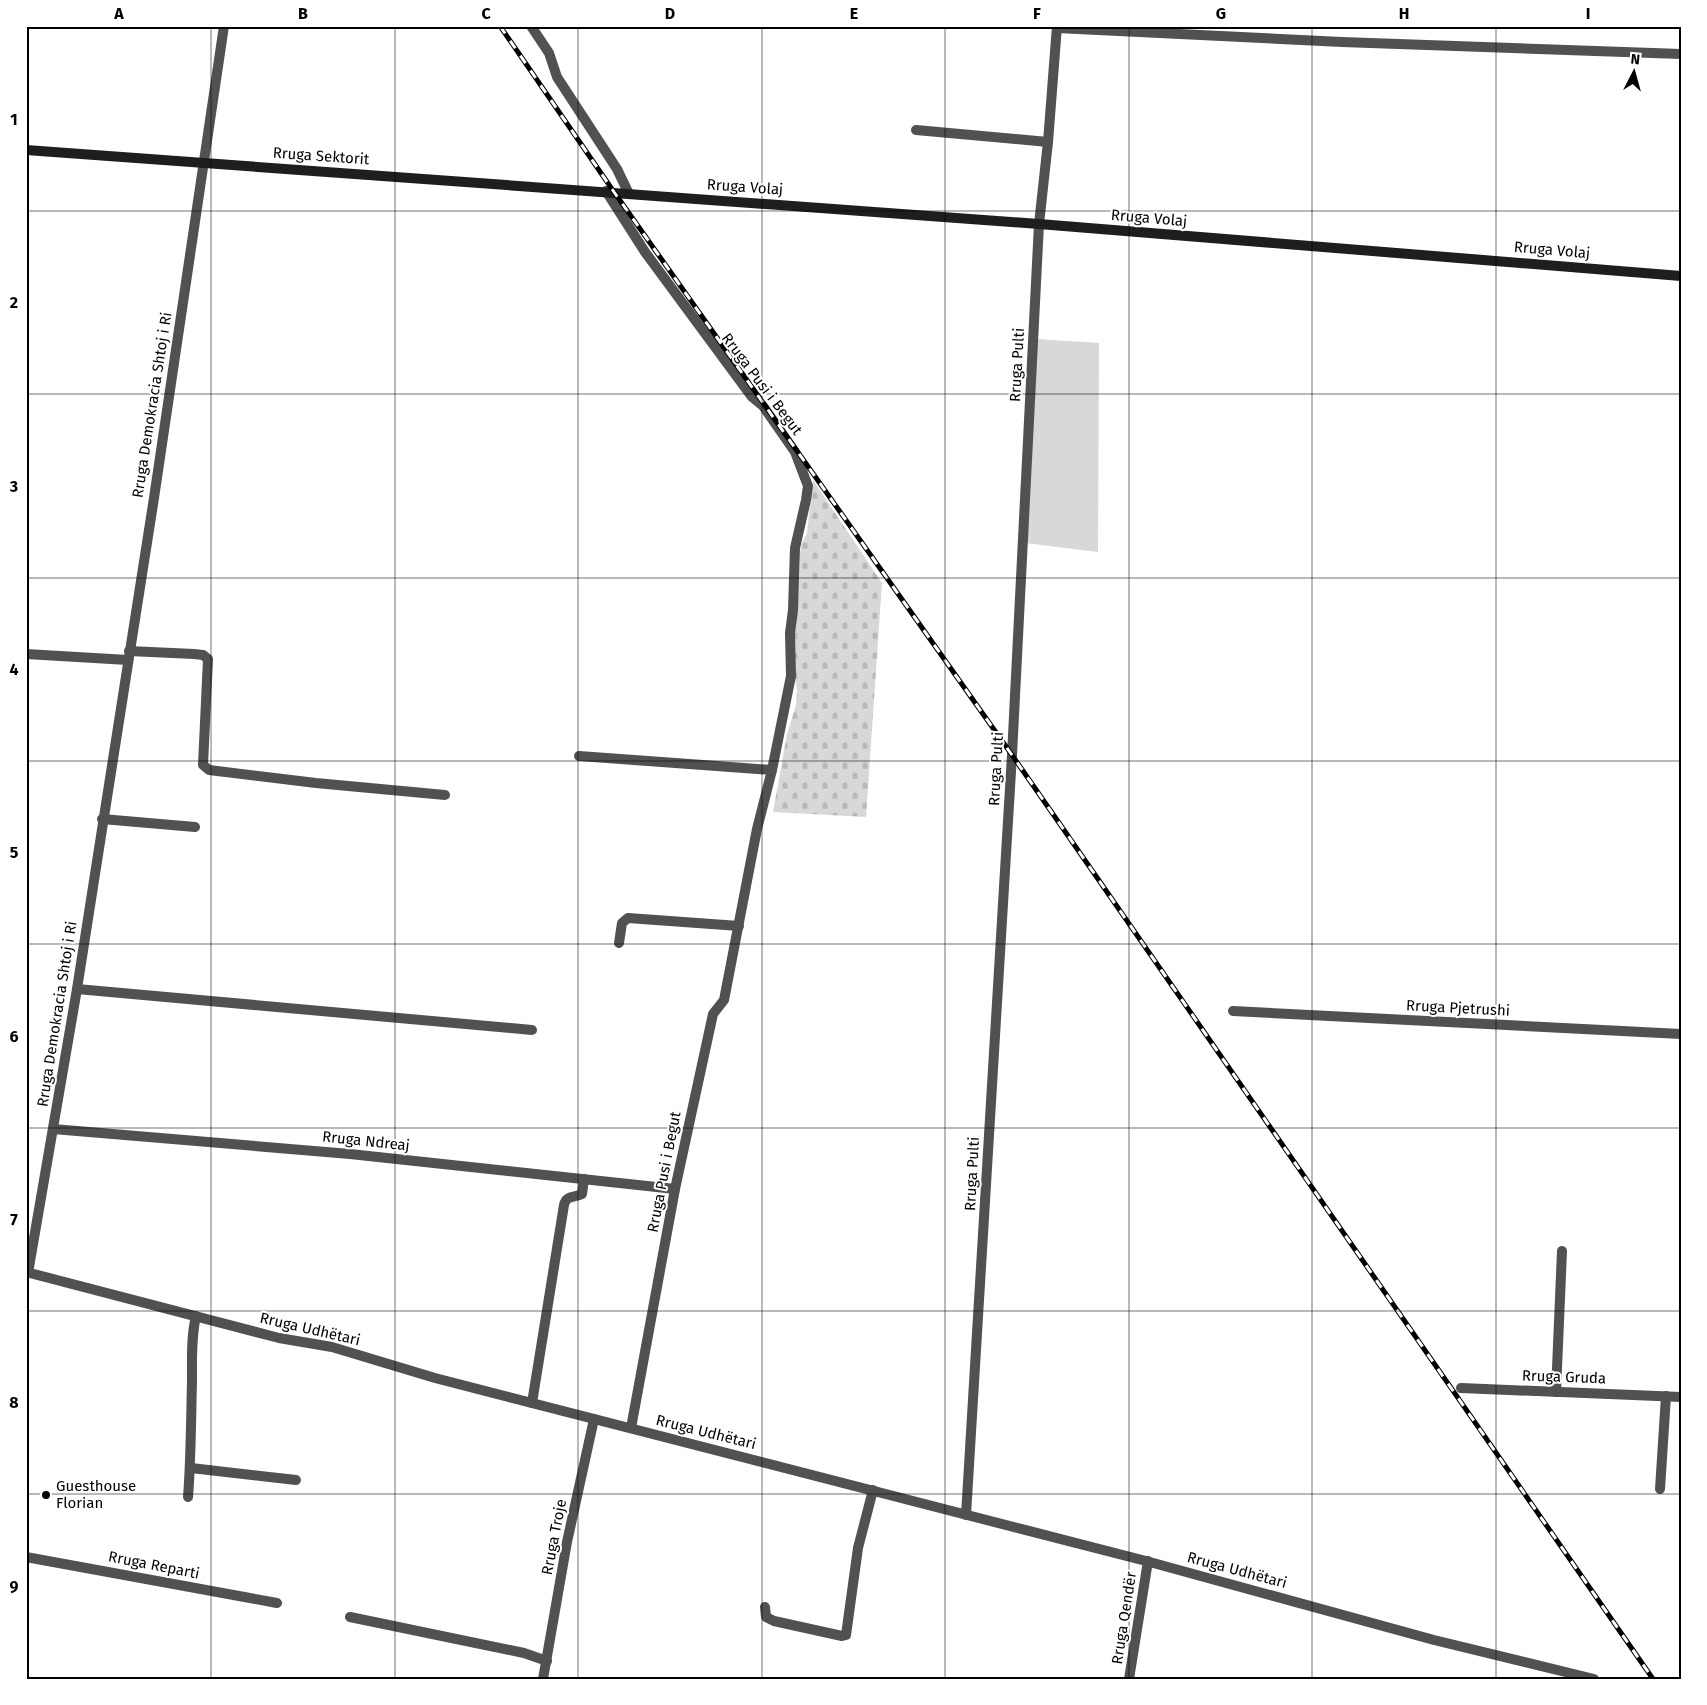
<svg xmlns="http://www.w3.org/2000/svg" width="1707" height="1705" viewBox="0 0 1707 1705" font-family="'Fira Sans',sans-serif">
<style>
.green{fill:#d8d8d8}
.cemetery{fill:url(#cemetery-stones)}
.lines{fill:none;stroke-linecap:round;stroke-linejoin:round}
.street{stroke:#515151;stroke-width:10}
.secondary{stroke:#1e1e1e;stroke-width:10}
.rail-casing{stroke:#000;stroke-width:5}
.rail{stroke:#fff;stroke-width:3;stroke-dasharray:9;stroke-linecap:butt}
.grid{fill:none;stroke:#000;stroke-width:1;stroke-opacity:0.55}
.poi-dot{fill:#000;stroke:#fff;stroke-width:2}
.labels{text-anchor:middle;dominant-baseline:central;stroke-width:4;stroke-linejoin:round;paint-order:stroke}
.street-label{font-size:15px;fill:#000;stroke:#fff}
.poi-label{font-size:15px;fill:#000;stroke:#fff;text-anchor:start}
.neatline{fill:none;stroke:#000;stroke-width:2}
.grid-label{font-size:16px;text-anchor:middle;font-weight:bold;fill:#000}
</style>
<defs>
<pattern id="cemetery-stones" width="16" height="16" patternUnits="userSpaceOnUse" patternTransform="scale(1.25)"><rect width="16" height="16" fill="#d8d8d8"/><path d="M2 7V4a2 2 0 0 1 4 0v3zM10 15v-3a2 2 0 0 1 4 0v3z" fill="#b8b8b8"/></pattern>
</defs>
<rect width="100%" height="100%" fill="#fff"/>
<!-- green -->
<path class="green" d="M1036,339L1099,343L1098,552L1025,543Z"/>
<!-- cemetery -->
<path class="cemetery" d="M813,480L882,583L866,817L773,812L787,734L796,705L797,691L793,667V650L799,589L800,555L801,545L807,533Z"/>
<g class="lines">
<!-- street -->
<g class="street">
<path d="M531,26L549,53L557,77L617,169L629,194"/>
<path d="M1057,28L1342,42L1681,54"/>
<path d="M916,130L1048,142"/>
<path d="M606,191L645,252L752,397L763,406L795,452L808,486L806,500L795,548L793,610L790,633L791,676L772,770L757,829L724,1000L713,1014L675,1189L631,1428"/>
<path d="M129,651L194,654L203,655L208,659L203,765L209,770L316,783L445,795"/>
<path d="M26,654L128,660"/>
<path d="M579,756L772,770"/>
<path d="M102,819L195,827"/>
<path d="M619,943L622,923L628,918L739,926"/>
<path d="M77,989L532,1030"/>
<path d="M1233,1011L1681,1034"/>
<path d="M53,1129L350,1154L675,1189"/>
<path d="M26,1272L279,1338L332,1347L435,1378L1146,1561L1434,1640L1594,1679"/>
<path d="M28,1273L77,989L154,498L224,26"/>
<path d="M1461,1388L1681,1397"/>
<path d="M1556,1392L1562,1251"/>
<path d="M532,1403L564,1205C566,1195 574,1198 582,1194L584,1179"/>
<path d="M191,1468L296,1480"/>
<path d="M1660,1489L1666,1396"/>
<path d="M188,1497C191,1459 191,1420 192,1381C192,1360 191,1337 196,1316"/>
<path d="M966,1515L1012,755L1039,224L1048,142L1057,26"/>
<path d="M26,1557L277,1603"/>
<path d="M765,1607L766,1617L774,1621L842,1636L846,1635L858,1548L873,1490"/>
<path d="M350,1617L524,1653L547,1661"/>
<path d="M543,1679L567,1542L594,1419"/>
<path d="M1129,1679L1148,1561"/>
</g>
<!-- secondary -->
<path class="secondary" d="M26,150L1039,224L1681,276"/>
<!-- rail casing -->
<g class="rail-casing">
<path id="rail" d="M500,26L614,192L1012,755L1653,1679"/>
</g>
<!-- rail -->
<use href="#rail" class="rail"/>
</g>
<!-- grid -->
<path class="grid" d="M211,26V1679M395,26V1679M578,26V1679M762,26V1679M945,26V1679M1129,26V1679M1312,26V1679M1496,26V1679M26,211H1681M26,394H1681M26,578H1681M26,761H1681M26,944H1681M26,1128H1681M26,1311H1681M26,1494H1681"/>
<!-- markers -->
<circle class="poi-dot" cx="46" cy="1495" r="5"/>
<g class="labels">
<!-- street labels -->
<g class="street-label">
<text transform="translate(321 156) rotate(4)">Rruga Sektorit</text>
<text transform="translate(745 187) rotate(4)">Rruga Volaj</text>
<text transform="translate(1149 218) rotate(5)">Rruga Volaj</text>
<text transform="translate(1552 250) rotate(5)">Rruga Volaj</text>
<text transform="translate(1017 365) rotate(-87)">Rruga Pulti</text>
<text transform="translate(762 384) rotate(53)">Rruga Pusi i Begut</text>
<text transform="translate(152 405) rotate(-81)">Rruga Demokracia Shtoj i Ri</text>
<text transform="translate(996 769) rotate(-87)">Rruga Pulti</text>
<text transform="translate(1458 1008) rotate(3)">Rruga Pjetrushi</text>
<text transform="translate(57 1014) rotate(-81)">Rruga Demokracia Shtoj i Ri</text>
<text transform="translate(366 1141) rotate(6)">Rruga Ndreaj</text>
<text transform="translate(664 1172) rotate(-79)">Rruga Pusi i Begut</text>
<text transform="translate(972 1174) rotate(-87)">Rruga Pulti</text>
<text transform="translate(310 1329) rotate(13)">Rruga Udhëtari</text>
<text transform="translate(1564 1377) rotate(2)">Rruga Gruda</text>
<text transform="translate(706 1432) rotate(14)">Rruga Udhëtari</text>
<text transform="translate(554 1537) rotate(-79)">Rruga Troje</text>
<text transform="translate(154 1565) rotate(11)">Rruga Reparti</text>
<text transform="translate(1237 1570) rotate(15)">Rruga Udhëtari</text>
<text transform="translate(1124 1618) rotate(-81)">Rruga Qendër</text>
</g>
<!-- poi labels -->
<g class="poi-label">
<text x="56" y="1486">Guesthouse<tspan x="56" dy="17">Florian</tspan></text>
</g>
</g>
<!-- border -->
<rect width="1707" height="1705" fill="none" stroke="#ffffff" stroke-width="55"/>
<!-- north arrow -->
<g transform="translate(1634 72) rotate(6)" stroke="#ffffff" stroke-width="4" paint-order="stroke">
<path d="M0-4L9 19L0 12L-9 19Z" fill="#000000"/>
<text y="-8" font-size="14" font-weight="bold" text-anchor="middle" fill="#000000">N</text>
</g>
<rect x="28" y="28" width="1652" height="1650" class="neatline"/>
<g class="grid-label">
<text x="119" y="19">A</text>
<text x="303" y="19">B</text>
<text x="486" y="19">C</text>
<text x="670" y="19">D</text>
<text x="854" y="19">E</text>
<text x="1037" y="19">F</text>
<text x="1221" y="19">G</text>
<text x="1404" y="19">H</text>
<text x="1588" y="19">I</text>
<text x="14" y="125">1</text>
<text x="14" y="308">2</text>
<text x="14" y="492">3</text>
<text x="14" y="675">4</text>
<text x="14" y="858">5</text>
<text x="14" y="1042">6</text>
<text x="14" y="1225">7</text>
<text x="14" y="1408">8</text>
<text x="14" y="1592">9</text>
</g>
</svg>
